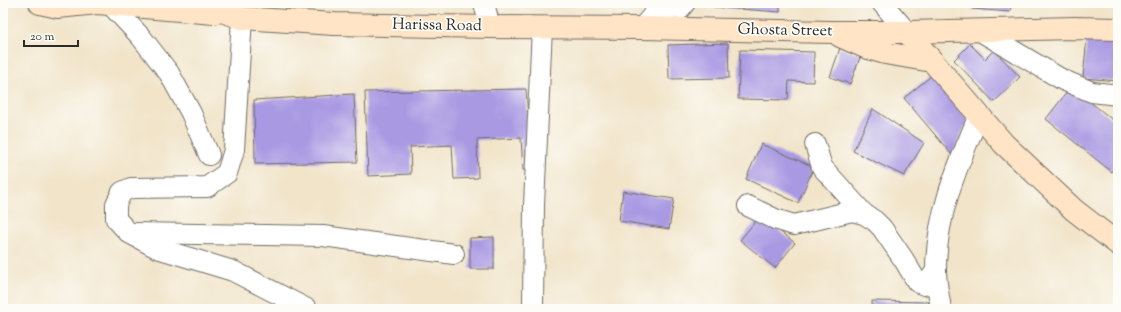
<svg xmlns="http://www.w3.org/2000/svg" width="1121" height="312" viewBox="0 0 1121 312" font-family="'Sorts Mill Goudy',serif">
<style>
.building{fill:#a999e3}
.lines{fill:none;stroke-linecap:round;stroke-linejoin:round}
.minor-casing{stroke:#706c62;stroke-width:22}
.secondary-casing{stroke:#706c62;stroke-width:24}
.minor{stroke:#fff;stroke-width:20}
.secondary{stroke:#ffe4c6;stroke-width:22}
.labels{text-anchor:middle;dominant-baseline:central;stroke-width:3.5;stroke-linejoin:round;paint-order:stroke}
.street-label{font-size:16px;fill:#2b2b2b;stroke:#fdfcf7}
</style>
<rect width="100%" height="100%" fill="#fdfcf7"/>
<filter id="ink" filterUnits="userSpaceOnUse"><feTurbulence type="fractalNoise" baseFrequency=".025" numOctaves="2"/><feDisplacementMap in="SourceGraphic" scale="8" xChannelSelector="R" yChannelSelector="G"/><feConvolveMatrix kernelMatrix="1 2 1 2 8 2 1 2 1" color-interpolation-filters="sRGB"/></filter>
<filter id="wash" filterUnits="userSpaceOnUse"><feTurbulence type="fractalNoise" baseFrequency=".012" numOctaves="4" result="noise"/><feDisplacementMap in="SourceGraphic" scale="16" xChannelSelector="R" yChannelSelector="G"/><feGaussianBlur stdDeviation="0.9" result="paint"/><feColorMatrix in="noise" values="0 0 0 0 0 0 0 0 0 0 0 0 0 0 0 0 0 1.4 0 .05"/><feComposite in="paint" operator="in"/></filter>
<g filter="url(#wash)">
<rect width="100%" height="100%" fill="#f1e4c9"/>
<g id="blocks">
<!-- building -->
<g class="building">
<path d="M713,3H780V12L713,7Z"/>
<path d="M972,3H1011L1010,12L972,9Z"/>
<path d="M1087,37L1118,40V81L1083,78Z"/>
<path d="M728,43L729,78L669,79L668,45Z"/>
<path d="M970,44L985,59L994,50L1020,77L994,102L954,60Z"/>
<path d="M840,48L861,55L850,84L830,77Z"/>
<path d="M740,50L814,52L813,82L789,81L788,100L738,99Z"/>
<path d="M931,76L968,120L952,155L904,98Z"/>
<path d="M1071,87L1118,124V164L1112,172L1046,119Z"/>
<path d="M526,89L532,171L523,170L521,138L477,140L478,178L454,179L452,145L410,147L411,174L368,176L365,92Z"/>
<path d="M354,94L357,162L255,164L254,100Z"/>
<path d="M873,109L924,143L904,176L853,151Z"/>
<path d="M761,144L814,167L798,203L746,179Z"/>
<path d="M623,191L674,199L669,229L619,221Z"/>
<path d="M760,216L795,243L775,268L740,240Z"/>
<path d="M494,237V269H470V238Z"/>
<path d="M872,301L929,302V309H872Z"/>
</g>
</g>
</g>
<g filter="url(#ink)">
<use href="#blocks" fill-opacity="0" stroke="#706c62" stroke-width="1"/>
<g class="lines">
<!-- minor casing -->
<g class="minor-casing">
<g id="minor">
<path d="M484,3L490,27"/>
<path d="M882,3L907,32"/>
<path d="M110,4L141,37L169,73L191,113L209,155"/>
<path d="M242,18L234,150L227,173L207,187L131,188L122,192L116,204V219L129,233L157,248L233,271L307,309"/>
<path d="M642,28L663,3"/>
<path d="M663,28L685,3"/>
<path d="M980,31L1063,80L1092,92L1118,95"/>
<path d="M815,144L822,167L864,214"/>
<path d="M748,206L775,219L794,225L852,211L864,214L875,221L882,228L904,260L917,282L924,285L928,282L936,271"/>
<path d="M133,233L323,236L454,254"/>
<path d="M533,305L534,205L542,27"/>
<path d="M941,309C939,296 936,283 936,270C936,214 958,165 979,115"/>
</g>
</g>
<!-- secondary casing -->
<g class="secondary-casing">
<g id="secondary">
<path d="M40,3L58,7L97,3L214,13"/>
<path d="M198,3L242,18L334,24L490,27L642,28L832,32H907L1075,28L1118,29"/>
<path d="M907,32L1004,144L1074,210L1118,244"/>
<path d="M840,36L865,47L885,53L932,61"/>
</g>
</g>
<!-- minor -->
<use href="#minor" class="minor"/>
<!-- secondary -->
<use href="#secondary" class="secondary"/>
</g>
</g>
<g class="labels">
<!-- street labels -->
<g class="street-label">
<text transform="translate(437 26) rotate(1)">Harissa Road</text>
<text transform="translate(785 31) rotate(1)">Ghosta Street</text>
</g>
</g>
<!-- margin -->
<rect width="1121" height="312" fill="none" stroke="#fdfcf7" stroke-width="16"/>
<!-- scale -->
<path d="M24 40v6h54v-6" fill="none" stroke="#2b2b2b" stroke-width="2"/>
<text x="30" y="40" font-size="12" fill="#2b2b2b" stroke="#fdfcf7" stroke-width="3" paint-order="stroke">20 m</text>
</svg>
